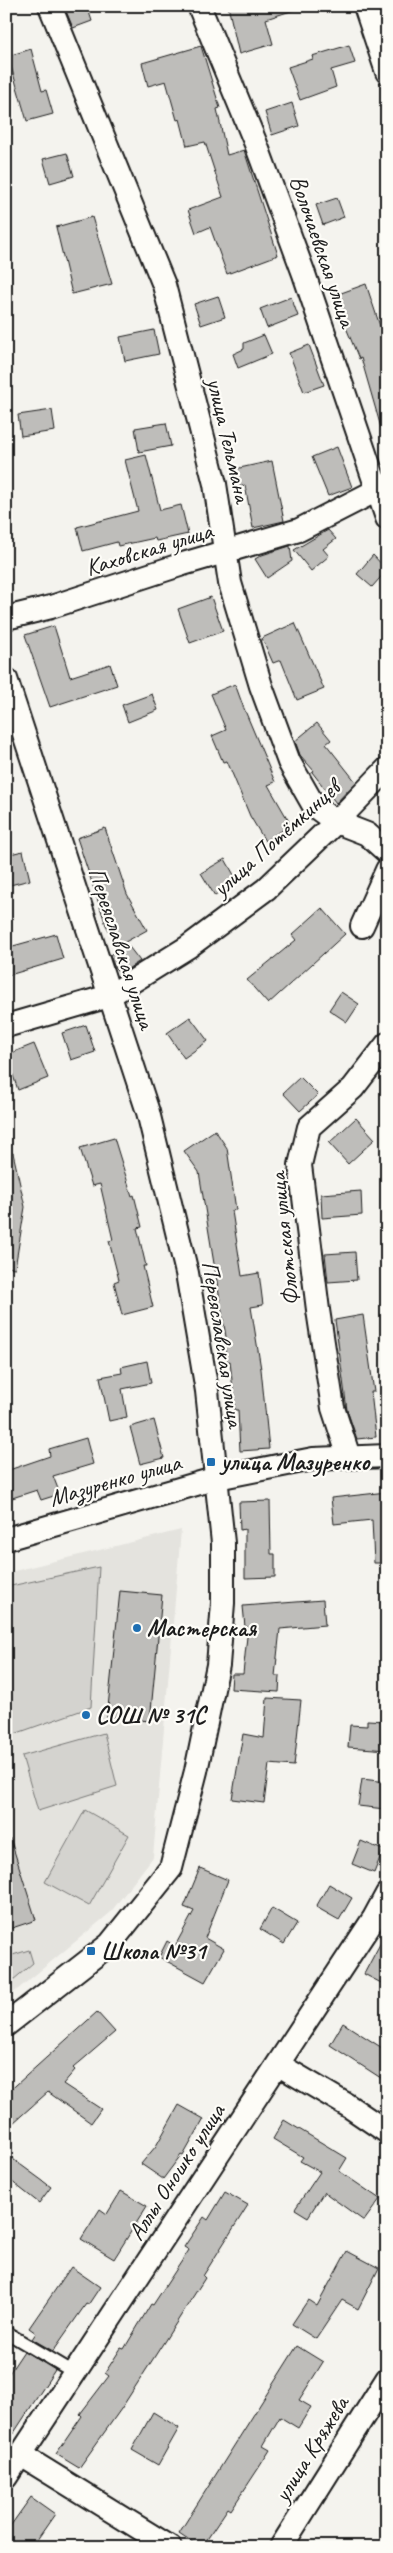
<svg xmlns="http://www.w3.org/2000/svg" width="393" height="2553" viewBox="0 0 393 2553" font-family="Caveat,sans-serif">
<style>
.built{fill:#e4e3de}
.green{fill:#d4d3cf;stroke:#787876}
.building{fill:#bebdba;stroke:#1c1c1c}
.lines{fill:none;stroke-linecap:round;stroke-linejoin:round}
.service-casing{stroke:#1c1c1c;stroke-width:15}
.minor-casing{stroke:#1c1c1c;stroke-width:26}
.service{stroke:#fdfcf7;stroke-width:11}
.minor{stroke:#fdfcf7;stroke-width:22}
.poi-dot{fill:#1f6fb2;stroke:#fdfcf7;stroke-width:2}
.labels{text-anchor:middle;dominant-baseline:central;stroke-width:4.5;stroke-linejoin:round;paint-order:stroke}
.street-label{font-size:24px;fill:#1c1c1c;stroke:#fdfcf7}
.poi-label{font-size:24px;font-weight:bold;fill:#1c1c1c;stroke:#fdfcf7;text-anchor:start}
</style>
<rect width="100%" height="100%" fill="#f4f3ee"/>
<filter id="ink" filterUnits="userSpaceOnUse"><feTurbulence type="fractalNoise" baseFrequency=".02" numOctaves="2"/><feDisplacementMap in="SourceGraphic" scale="10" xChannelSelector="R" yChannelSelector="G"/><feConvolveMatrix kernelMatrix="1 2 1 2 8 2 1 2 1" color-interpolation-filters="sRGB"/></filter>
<g filter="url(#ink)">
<!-- built -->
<path class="built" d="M181,1530L153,1857L110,1913L6,1999V1573Z"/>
<!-- green -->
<g class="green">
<path d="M99,1567L91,1707L6,1737V1587Z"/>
<path d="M104,1733L117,1786L38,1811L22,1756Z"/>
<path d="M85,1810L129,1835L89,1906L45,1882Z"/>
<path d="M29,1950L33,1963L6,1986V1957Z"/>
</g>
<!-- building -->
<g class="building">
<path d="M64,6H87L92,21L73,28Z"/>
<path d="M228,6H293L294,10L266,19L273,44L239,54Z"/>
<path d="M349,45L355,63L331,70L336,87L300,100L288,67L313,59L312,56Z"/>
<path d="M201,46L220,108L217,109L227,155L244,150L278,255L227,274L210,227L196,233L188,210L223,197L205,142L187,146L180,119L177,120L166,81L148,86L142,63Z"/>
<path d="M31,49L42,91L46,90L53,114L27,121L8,56Z"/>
<path d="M292,103L299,126L272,135L265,112Z"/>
<path d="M67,153L74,176L50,183L43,159Z"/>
<path d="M337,198L344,217L323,225L316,205Z"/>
<path d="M92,217L112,284L72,294L56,227Z"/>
<path d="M366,284L387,347V430L382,431L361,358L359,359L333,296Z"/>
<path d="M218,296L225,317L201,325L194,304Z"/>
<path d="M291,297L298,316L267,328L260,309Z"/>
<path d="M154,330L159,354L125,361L120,337Z"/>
<path d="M264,335L272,354L238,368L233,354L244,349V343Z"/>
<path d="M309,345L324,385L304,392L289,353Z"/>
<path d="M52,410L55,431L21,436L18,415Z"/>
<path d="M166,423L171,446L139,452L135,428Z"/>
<path d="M337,447L352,487L328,496L312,457Z"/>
<path d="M146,455L160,510L181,505L188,534L156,541L155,538L118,546L117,542L83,551L77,527L138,511L125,460Z"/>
<path d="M272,461L284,521L253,528L245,485L239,487L235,469Z"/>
<path d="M328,530L336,539L323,549L329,556L311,571L294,550Z"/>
<path d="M290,546L292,561L267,578L255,559L262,555Z"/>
<path d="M373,555L387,570L372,587L357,574Z"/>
<path d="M211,597L223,631L190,643L178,609Z"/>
<path d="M295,623L324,689L297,700L281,660L273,663L262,638Z"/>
<path d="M54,626L70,677L110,664L117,685L50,707L25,635Z"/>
<path d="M235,684L243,706L275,782L268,785L291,825L265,841L250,816L227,761L223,762L212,736L226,730L211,694Z"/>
<path d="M152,694L158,710L128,722L122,705Z"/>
<path d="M317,723L331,740L326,744L356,782L336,803L312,772L314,771L300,755L295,741Z"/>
<path d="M105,828L127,894L147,930L118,946L106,925L77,838Z"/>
<path d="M23,851L30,880L6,886V855Z"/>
<path d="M225,859L238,882L215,896L201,873Z"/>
<path d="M322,908L345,934L268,1004L247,980L296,940L292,935Z"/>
<path d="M56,934L63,959L6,976V948Z"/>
<path d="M126,943L140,961L120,974L114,966L110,955Z"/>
<path d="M341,992L359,1004L347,1022L329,1010Z"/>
<path d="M190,1017L208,1041L184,1058L167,1033Z"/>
<path d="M86,1025L95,1052L71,1060L62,1033Z"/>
<path d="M34,1044L48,1078L18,1090L6,1055Z"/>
<path d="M300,1077L318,1095L300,1111L283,1093Z"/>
<path d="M356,1118L375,1139L348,1164L329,1143Z"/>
<path d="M215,1130L227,1148L236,1210L232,1211L242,1276L259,1273L263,1305L251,1307L261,1369L269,1449L240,1451L238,1410H235L230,1361L227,1362L223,1338L226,1337L199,1172L184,1151Z"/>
<path d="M114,1138L132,1196L134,1195L142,1227L137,1228L146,1266H143L153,1307L122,1315L114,1282L119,1280L109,1241L113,1240L100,1184L92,1186L80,1148Z"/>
<path d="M6,1153H13L25,1207L15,1268L6,1267Z"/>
<path d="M361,1191L362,1215L322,1218L321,1194Z"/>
<path d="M355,1252L357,1280L328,1282L325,1254Z"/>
<path d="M363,1315L374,1392H371L376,1437L357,1439L347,1410L335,1320Z"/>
<path d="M147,1361L151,1383L122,1389L127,1417L109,1421L100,1377L122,1373L121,1367Z"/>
<path d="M154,1420L164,1458L140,1464L130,1427Z"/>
<path d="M86,1438L93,1464L53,1476L60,1494L41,1500L37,1490L6,1500V1471L50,1456L49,1449Z"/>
<path d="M387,1492V1563H374L372,1520L334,1524L331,1498Z"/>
<path d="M270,1501L271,1554H275V1577L245,1578V1529L240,1530L239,1502Z"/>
<path d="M120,1591L162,1595L150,1721L107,1717Z"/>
<path d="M323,1600L325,1625L280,1629L275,1676H280L279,1692L231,1689L232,1674H243L248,1627H245L243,1606Z"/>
<path d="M267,1698L301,1700L294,1766L269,1764L264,1803L232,1799L243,1734L264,1738Z"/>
<path d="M367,1720L387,1721V1750L348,1747L350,1725L367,1726Z"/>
<path d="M362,1779L387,1782L385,1809L358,1806Z"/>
<path d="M6,1838H10L36,1920L6,1930Z"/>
<path d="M361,1841L383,1850L374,1873L352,1864Z"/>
<path d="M200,1868L228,1880L205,1938L224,1949L205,1982L159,1957L167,1941L175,1946L194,1911L184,1907Z"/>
<path d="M329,1884L352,1898L339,1920L316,1907Z"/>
<path d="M272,1908L297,1923L284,1944L260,1929Z"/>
<path d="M387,1931V1986L364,1974Z"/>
<path d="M97,2012L115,2032L73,2068L75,2070L63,2084L101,2109L91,2123L48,2092L13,2123L6,2116V2094Z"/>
<path d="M343,2023L387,2051V2082L330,2045Z"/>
<path d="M179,2105L204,2119L183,2156L181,2155L163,2179L141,2164L156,2146Z"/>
<path d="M284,2120L347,2158L339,2171L380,2199L364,2221L324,2192L308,2217L295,2209L320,2172L300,2161L303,2157L273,2139Z"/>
<path d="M6,2154L51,2187L39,2203L6,2177Z"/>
<path d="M121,2191L147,2206L114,2259L81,2239L100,2209L107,2214Z"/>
<path d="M225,2192L248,2205L203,2276L205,2278L121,2409L79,2468L56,2454L82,2416L80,2414L109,2376L105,2373L121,2348L124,2349L151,2304L153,2305L189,2250L184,2247L204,2217L208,2220Z"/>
<path d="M347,2251L379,2268L358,2309L342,2300L316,2339L292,2324L308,2300L317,2306Z"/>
<path d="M71,2267L100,2287L88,2305L86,2304L53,2351L32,2339L36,2333L29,2328Z"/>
<path d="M297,2346L323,2362L299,2400L311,2407L298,2428L280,2417L263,2446L270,2450L258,2469L231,2510L228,2508L202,2547H200L179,2533Z"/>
<path d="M24,2351L55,2370L6,2445V2378Z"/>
<path d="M153,2412L179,2428L158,2465L132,2450Z"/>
<path d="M31,2497L55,2514L32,2547H6V2532Z"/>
</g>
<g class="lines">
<!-- service casing -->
<g class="service-casing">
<path id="service" d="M6,2338L9,2334L75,2373"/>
</g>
<!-- minor casing -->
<g class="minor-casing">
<g id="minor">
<path d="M50,6L164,285L215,484L230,583L261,686L289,762L314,806L336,822L367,834L387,852"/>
<path d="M199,6L256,144L304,274L387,518"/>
<path d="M365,6L387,72"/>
<path d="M6,618L51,607L183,564L299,530L387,485"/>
<path d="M6,679L148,1112L187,1273L207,1391L223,1543V1603L218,1665L196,1771L171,1868L110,1944L6,2025"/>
<path d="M362,926L387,870"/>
<path d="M6,1026L109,996L188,947L266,889L336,822L387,769"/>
<path d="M349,1457L333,1408L318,1310L300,1165L309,1127L353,1088L387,1044"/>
<path d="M6,1539L217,1478L313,1459L387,1456"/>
<path d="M279,2065L347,2105L387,2132"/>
<path d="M21,2455L170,2547"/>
<path d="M6,2477L374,1918L387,1894"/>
<path d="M281,2547L387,2379"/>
</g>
</g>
<!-- service -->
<use href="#service" class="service"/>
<!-- minor -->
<use href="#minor" class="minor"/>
</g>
</g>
<!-- markers -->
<g class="poi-dot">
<rect x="206" y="1457" width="10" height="10" rx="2.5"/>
<circle cx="137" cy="1628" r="5"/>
<circle cx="86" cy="1715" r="5"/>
<rect x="86" y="1946" width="10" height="10" rx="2.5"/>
</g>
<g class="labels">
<!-- street labels -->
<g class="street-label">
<text transform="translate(323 251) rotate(71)">Волочаевская улица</text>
<text transform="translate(229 440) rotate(77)">улица Тельмана</text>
<text transform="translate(149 549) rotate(-17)">Каховская улица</text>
<text transform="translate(276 838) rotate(-42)">улица Потёмкинцев</text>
<text transform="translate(122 948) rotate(72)">Переяславская улица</text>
<text transform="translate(284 1239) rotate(-96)">Флотская улица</text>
<text transform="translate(223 1344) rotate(81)">Переяславская улица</text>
<text transform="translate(115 1480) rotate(-16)">Мазуренко улица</text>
<text transform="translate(176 2172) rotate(-57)">Аллы Оношко улица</text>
<text transform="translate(311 2449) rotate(-58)">улица Кряжева</text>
</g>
<!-- poi labels -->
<g class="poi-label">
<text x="221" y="1462">улица Мазуренко</text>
<text x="147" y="1628">Мастерская</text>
<text x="96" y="1715">СОШ № 31С</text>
<text x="101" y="1951">Школа №31</text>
</g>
</g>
<!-- margin -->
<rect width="393" height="2553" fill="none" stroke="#fdfcf7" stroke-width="25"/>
<rect x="12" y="12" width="368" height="2528" fill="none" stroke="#1c1c1c" stroke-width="2" filter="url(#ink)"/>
</svg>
